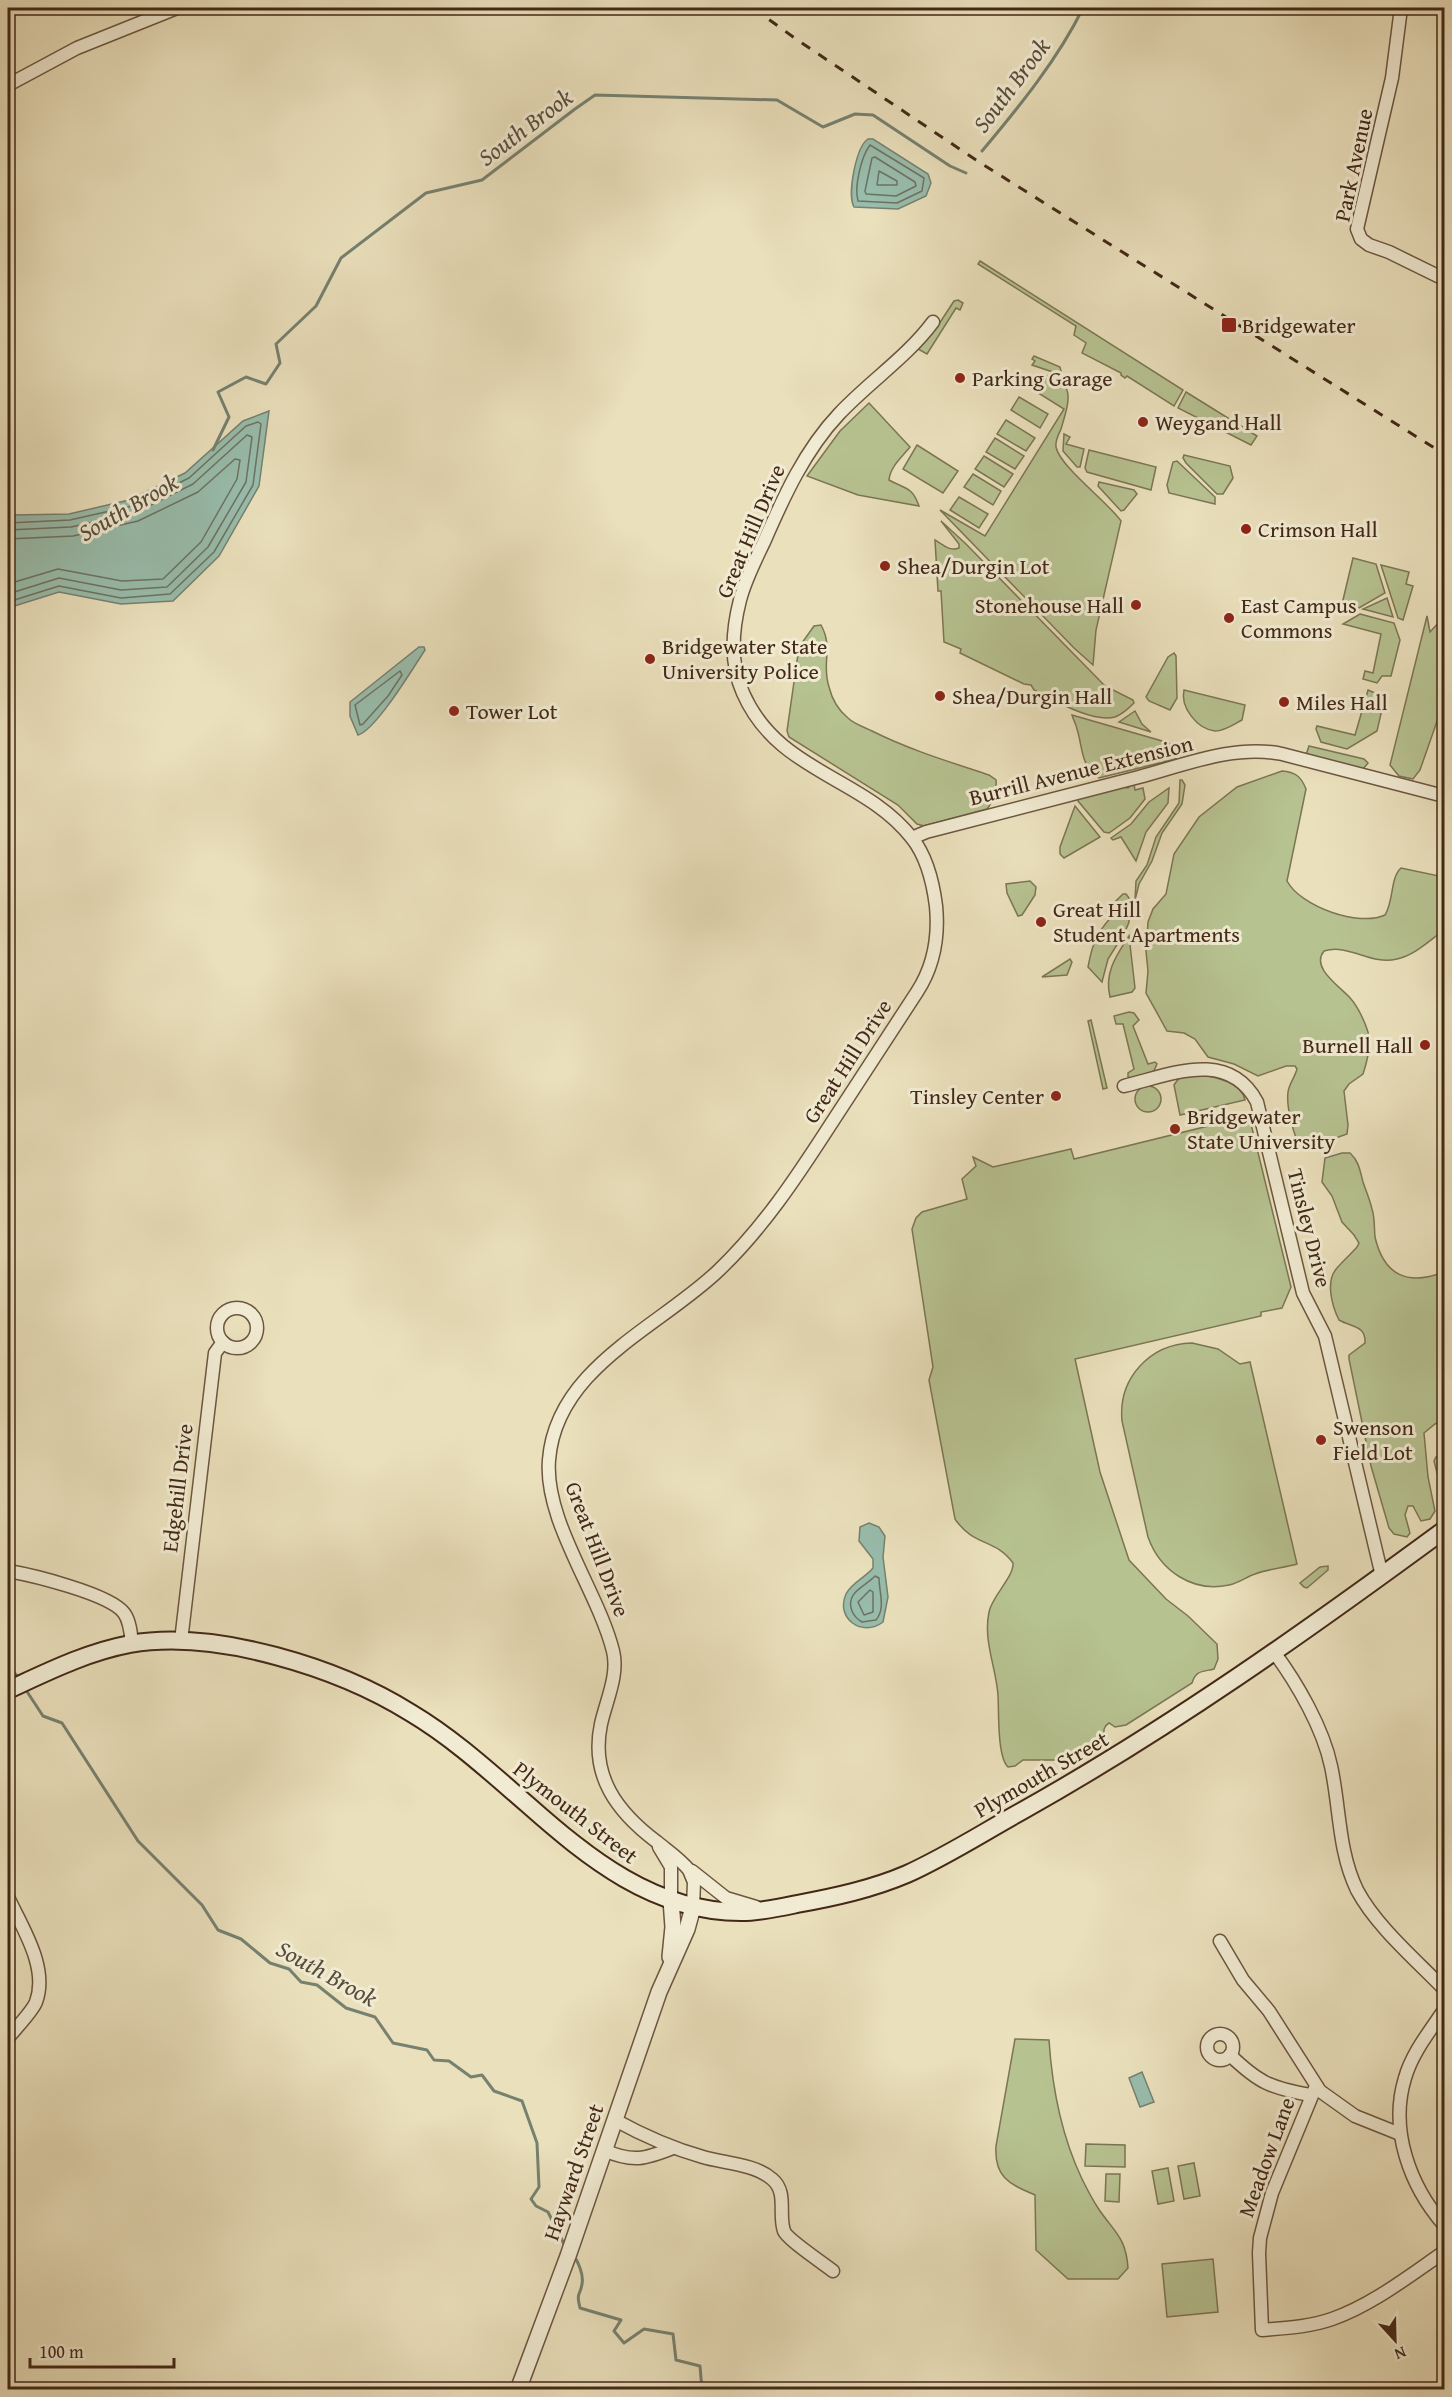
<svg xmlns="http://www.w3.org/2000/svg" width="1452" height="2397" viewBox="0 0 1452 2397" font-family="'Gentium Book Plus',serif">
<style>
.green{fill:#b7c291;stroke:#7c7554;stroke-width:1.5}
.water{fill:#98bdac;stroke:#768170;stroke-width:1.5}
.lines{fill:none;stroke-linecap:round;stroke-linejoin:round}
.shore{stroke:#6d7261;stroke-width:1.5}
.stream{stroke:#768170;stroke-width:3}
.minor-casing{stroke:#6c5640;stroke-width:15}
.tertiary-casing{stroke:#6c5640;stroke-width:18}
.secondary-casing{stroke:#422816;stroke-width:20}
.minor{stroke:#f1ebd3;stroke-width:12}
.tertiary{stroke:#f1ebd3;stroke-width:15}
.secondary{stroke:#f1ebd3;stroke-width:16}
.rail{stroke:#422816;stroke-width:3;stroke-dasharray:10 10;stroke-linecap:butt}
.poi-dot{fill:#8f2418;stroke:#f1ebd3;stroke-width:2}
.labels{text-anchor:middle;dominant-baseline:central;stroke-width:6;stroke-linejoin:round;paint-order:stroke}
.street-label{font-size:22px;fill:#422816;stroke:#f1ebd3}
.poi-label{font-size:22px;fill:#422816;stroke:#f1ebd3;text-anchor:start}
.water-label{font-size:24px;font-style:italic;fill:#584d3c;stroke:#f1ebd3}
</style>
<rect width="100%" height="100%" fill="#eae0bc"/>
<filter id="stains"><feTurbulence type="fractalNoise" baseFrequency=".00333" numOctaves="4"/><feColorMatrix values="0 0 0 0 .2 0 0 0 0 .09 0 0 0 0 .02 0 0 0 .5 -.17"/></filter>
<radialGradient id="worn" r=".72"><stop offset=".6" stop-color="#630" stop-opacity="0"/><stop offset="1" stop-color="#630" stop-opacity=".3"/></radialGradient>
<!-- green -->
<g class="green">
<path d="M980,261L1183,390L1174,406L1127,376L1125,378L1121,375V373L1082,353L1086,343L1074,335L1076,326L978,264Z"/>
<path d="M958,300L963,303L960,310L956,308L927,354L918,349L939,324L954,301Z"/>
<path d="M1034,356L1060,367L1062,375L1032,365L1035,361L1032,359Z"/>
<path d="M1039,374C1077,380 1070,399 1061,429C1059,434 1055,440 1056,447C1060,467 1108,502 1121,521L1096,630L1093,665L1074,648L940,510L985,536L1064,409L1019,381Z"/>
<path d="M1186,392L1257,436L1251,445L1178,408Z"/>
<path d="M1019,397L1048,414L1040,428L1011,410Z"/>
<path d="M869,403L910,447C902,457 890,467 889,480C905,489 912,486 919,506L858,495L807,476L840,431Z"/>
<path d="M1006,420L1035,438L1026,451L997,434Z"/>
<path d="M1064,434L1070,437L1066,444L1084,449L1080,467H1077L1063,451Z"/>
<path d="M995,438L1024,456L1015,469L986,452Z"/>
<path d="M917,445L958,471L943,493L903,469Z"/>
<path d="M1089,450L1156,467L1151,490L1087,472L1085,468Z"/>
<path d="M1184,455L1230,466L1233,478L1223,494H1217L1186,463L1183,458Z"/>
<path d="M984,456L1013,474L1004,487L975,469Z"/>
<path d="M1177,461L1215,497V504L1169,493L1167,485L1173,462Z"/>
<path d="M973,474L1001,491L993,505L964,487Z"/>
<path d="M1099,482L1134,490L1137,494L1124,510L1121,511L1098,486Z"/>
<path d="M959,497L988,514L979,528L950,510Z"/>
<path d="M941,521L966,544L1105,686L1133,700L1134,703C1128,709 1123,714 1115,717C1092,723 1054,700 1034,690L1031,685L1024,684L960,653L961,649L944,642L941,591H938L935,540C942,544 950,552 959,548V544Z"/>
<path d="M1353,558L1376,564L1385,593L1359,608L1342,604Z"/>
<path d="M1381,565L1409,572L1406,584L1413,586L1403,620L1398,618Z"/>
<path d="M1387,598L1393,617L1363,609Z"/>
<path d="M1444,612V706L1442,707L1420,770L1413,779L1399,776L1390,765L1427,616L1430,632L1442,619Z"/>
<path d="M1360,614L1394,623L1400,640L1391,676H1382L1377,683L1363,679L1365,671L1373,673L1381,634L1343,624Z"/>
<path d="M821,625C834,649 821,662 829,687C832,699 838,710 848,718C854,724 864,727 872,731C910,750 950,762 989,775L996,780C997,789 993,802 987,809L924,826L917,824L898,805L789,737L787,731L799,647L814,626Z"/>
<path d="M1174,653L1176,656L1177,698L1170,710L1149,701L1146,697L1168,657Z"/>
<path d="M1184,690L1245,705L1242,720C1234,724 1225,731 1215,731C1197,729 1180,707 1184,690Z"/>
<path d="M1368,690L1377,694L1376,699L1380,701L1383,705L1377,731L1347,749L1321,742L1316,729L1317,726L1355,735Z"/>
<path d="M1135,711L1142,724L1151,732L1119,722Z"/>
<path d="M1072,715L1169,743L1174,749L1176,759L1099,778C1080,765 1083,748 1077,729C1076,724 1073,719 1072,715Z"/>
<path d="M1309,746L1364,759L1368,763L1363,769L1306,755Z"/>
<path d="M1282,771C1295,772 1301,776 1306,789L1287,881C1301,907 1359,927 1385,915C1394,901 1390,878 1401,868L1444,877V930C1430,940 1415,955 1397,959C1371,966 1349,943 1324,951C1310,968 1341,987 1351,999C1358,1007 1365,1022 1368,1032C1371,1044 1367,1062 1363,1074L1349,1084L1344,1091L1348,1125L1347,1134L1302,1150C1294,1138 1286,1107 1288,1092C1289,1084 1295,1077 1297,1069L1295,1066H1286L1258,1076L1234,1064L1208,1057L1195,1039L1184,1033L1167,1031L1146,993L1148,971L1146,951L1148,922L1153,909L1166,894L1174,854L1199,817L1237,787Z"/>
<path d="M1180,780H1182L1185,785L1182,804L1162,833L1152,861L1139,884L1135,900L1136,881L1147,865L1156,837L1179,803Z"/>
<path d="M1131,784H1134L1135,790L1143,788L1145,799L1130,818L1109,833L1104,832L1078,801L1079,798L1123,787L1128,788Z"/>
<path d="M1169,788L1168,803L1146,832L1136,861L1121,837L1113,840L1111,838L1131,824L1149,802Z"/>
<path d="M1075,806L1100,837L1064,858L1060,854V847Z"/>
<path d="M1030,881L1036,887L1035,895L1022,915L1018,916L1007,893L1006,884Z"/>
<path d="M1123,894H1126L1129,898V922L1125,932L1108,959L1102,982L1088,967C1093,939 1099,929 1119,909L1115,902Z"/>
<path d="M1129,936L1135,988L1132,992L1110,997C1104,973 1116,956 1129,936Z"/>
<path d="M1070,959L1072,962L1067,975L1042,977Z"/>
<path d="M1129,1012L1134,1013L1139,1020L1133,1026L1148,1064L1155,1062L1157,1064L1153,1073L1131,1078L1128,1077V1073L1134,1069L1123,1024H1116L1114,1016Z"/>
<path d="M1091,1020L1107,1088L1103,1089L1088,1021Z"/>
<path d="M1202,1075C1216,1077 1242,1083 1245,1100L1180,1115L1174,1085L1179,1078Z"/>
<circle cx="1148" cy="1099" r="13"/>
<path d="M1249,1116L1291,1287L1282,1308L1261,1312V1316L1075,1359L1100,1472L1129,1560L1166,1599L1188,1616L1217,1644L1218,1659L1214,1669C1202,1672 1196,1670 1192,1683L1126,1725L1115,1727L1109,1723C1101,1728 1105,1734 1104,1742L1095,1748L1061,1760H1023L1015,1766L1008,1767C997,1757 999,1711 998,1695C996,1667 983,1641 989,1612C992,1596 1014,1577 1013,1563C995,1538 974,1547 955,1519L929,1380L933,1367L912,1229L916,1218L922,1212L967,1199L962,1179L976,1166L973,1157L993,1167L1071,1149L1074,1159Z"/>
<path d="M1342,1153H1350C1359,1161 1360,1171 1363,1182C1366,1191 1370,1200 1372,1209C1375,1218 1374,1227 1375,1237C1384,1276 1408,1286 1444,1272V1421L1435,1424L1424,1433L1428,1477L1435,1511L1430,1519L1421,1521L1413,1506H1408L1405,1515L1410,1533L1407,1537L1394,1534L1389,1528L1371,1466L1349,1359V1355L1365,1343C1366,1325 1351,1327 1339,1320C1332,1306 1325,1281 1337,1268C1343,1261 1351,1254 1357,1247L1359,1243L1354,1235L1342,1222L1332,1196L1322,1182L1325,1158Z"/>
<path d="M1192,1343L1218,1349L1240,1364L1250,1362L1297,1564C1283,1568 1268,1569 1255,1574C1246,1577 1239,1583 1229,1585C1193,1593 1160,1571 1148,1537L1122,1421C1118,1378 1150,1344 1192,1343Z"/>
<path d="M1444,1455V1500L1434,1461L1436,1457Z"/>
<path d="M1320,1567L1328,1566V1570L1307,1588L1304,1587L1300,1583Z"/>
<path d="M1015,2039L1049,2040C1052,2086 1062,2137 1082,2179C1087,2189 1092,2199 1098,2208C1114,2232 1126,2237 1128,2268L1118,2279H1068L1036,2250L1035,2195C1010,2184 994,2178 996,2146Z"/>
<path d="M1086,2144L1125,2145V2167L1085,2166Z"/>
<path d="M1194,2163L1200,2196L1184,2199L1178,2166Z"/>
<path d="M1168,2168L1174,2201L1158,2204L1152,2171Z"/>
<path d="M1106,2174H1120L1119,2202L1105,2201Z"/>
<path d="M1213,2259L1218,2312L1167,2317L1162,2264Z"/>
</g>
<!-- water -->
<g class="water">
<path d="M868,139H873L928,174L931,183L926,196L898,209L854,207C847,194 856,147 868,139Z"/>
<path d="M269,411L259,486L219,556L173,601L121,604L59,592L8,608V518L13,515L69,514L129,500L185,473L243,421Z"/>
<path d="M419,647H424L425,650C413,668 376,730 358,735L350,716V702Z"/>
<path d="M869,1523L879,1527L885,1536L883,1557L888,1597L883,1622C862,1638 835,1618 846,1594C852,1582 865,1578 873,1568V1559L859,1541L860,1527Z"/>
<path d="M1142,2072L1154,2102L1140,2107L1129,2078Z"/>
</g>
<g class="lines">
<!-- shore -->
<g class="shore">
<path d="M870,145L924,178L922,191L897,203L858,201C854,187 861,157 870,145Z"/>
<path d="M875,157L915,182L916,186L896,196L866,194L865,191L872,158Z"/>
<path d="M879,171L897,181V185H877Z"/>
<path d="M8,523L70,520L132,506L189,478L246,426L258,422L261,424L253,485L214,552L170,594L121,598L59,586L8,602"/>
<path d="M8,530L71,527L135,513L193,484L247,435L252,437L246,482L208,547L167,587L121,590L59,578L8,594"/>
<path d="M8,539L73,536L138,521L198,492L235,459L240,460L237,479L201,542L163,579L122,581L58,569L8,584"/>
<path d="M400,671L402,675L388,696L363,724L360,725L355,705Z"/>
<path d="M875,1576L879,1578C879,1592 886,1608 876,1620L862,1622C857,1619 854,1616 852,1611C845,1592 865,1587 875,1576Z"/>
<path d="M870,1590L873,1592V1612L864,1615L858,1602Z"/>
</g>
<!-- stream -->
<g class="stream">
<path d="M982,151C1019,107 1058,59 1083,8"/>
<path d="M213,450L229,417L218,392L246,377L266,384L280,363L276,344L316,306L341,258L426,193L482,180L575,109L595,95L777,100L823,127L855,114L873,115L950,166L966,173"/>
<path d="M8,1664L19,1679"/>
<path d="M24,1687L43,1716L62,1723L138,1841L202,1905L218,1930L241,1939L270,1963L289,1969L301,1982L317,1985L346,2008L375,2017L393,2043L427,2050L434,2060L449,2061L471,2077L482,2075L494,2091L522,2101L537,2143L539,2187L531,2199L536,2206L548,2212L566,2248"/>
<path d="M573,2255C578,2261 584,2275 582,2284C580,2297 576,2291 580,2308L621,2320L614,2331L624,2343L644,2329L673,2334L676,2360L700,2366L702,2390"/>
</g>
<!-- minor casing -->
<g class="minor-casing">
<g id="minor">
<path d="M1401,8L1392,78L1357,229L1361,239L1369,245L1389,252L1444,279"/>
<path d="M8,85L77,48L177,8"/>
<path d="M912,838L926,832C997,813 1068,795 1139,777C1184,765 1235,744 1282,754L1444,796"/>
<path d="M1124,1086C1170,1075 1228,1048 1257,1102L1303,1293L1325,1336L1382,1576"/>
<circle cx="237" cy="1328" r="20"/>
<path d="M8,1571C32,1575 110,1594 124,1613C130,1621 131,1634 132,1644"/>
<path d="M181,1641L215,1353L223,1342"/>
<path d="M1274,1652C1297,1683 1323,1728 1331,1766C1340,1807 1338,1851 1357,1890C1376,1926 1416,1960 1444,1989"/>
<path d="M659,1847L671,1867V1900"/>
<path d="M692,1871L726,1898L756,1907"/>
<path d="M8,1897C21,1926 49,1967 36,2002C32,2012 15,2029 8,2038"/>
<path d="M693,1907L694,1882L689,1870C680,1859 668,1851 657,1842C617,1812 590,1776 601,1724C606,1701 619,1675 613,1651C598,1591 544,1521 549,1460C556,1368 658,1328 718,1271C763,1228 796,1178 829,1127C858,1082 888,1037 917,992C934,966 939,937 936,906C933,882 927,857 912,838C863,776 778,773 743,693C730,664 732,631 740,600C745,580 755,561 764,542C784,496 805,450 839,414C869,382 907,357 933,322"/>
<path d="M1220,1941L1243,1980L1269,2011L1320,2091L1355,2116L1400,2134"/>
<path d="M1444,2010C1430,2031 1412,2053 1405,2078C1389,2130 1410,2186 1444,2225"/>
<circle cx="1220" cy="2047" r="13"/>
<path d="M1230,2055C1259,2083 1271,2088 1310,2095"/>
<path d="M1316,2086L1272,2193L1260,2238L1259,2253L1262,2330C1286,2328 1309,2327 1332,2319C1372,2305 1409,2276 1444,2252"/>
<path d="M615,2120C644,2136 671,2148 703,2157C723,2163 755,2164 772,2179C788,2192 778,2214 784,2231C787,2239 824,2264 833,2271"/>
<path d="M604,2150C633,2163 645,2159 673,2148"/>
</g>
</g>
<!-- tertiary casing -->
<g class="tertiary-casing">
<g id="tertiary">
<path d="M670,1957L673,1927L671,1900"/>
<path d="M518,2390L568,2256L659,1992L687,1929L693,1907"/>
</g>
</g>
<!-- secondary casing -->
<g class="secondary-casing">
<path id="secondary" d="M8,1690C47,1672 87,1652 130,1644C216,1629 339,1668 411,1713C453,1738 490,1772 527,1804C588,1858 654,1912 741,1912C760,1912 778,1908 797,1904C835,1897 872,1889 907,1874C947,1856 984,1832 1022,1811C1170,1728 1308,1630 1444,1530"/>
</g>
<!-- minor -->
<use href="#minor" class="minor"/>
<!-- tertiary -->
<use href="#tertiary" class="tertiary"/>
<!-- secondary -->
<use href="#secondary" class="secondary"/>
<!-- rail -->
<path class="rail" d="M753,8L796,39L979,162L1444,454"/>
</g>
<!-- markers -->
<g class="poi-dot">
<rect x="1221" y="317" width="16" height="16" rx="3"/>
<circle cx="960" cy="378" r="6"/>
<circle cx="1143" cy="422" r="6"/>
<circle cx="1246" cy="529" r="6"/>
<circle cx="885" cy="566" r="6"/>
<circle cx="1136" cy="605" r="6"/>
<circle cx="1229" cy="618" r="6"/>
<circle cx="650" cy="659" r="6"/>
<circle cx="940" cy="696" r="6"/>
<circle cx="1284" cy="702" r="6"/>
<circle cx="454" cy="711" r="6"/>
<circle cx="1041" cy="922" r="6"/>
<circle cx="1425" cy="1045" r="6"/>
<circle cx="1056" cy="1096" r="6"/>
<circle cx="1175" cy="1129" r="6"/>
<circle cx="1321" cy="1440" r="6"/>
</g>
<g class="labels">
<!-- street labels -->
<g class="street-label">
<text transform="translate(1353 165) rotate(-78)">Park Avenue</text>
<text transform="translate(750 531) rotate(-67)">Great Hill Drive</text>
<text transform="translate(1081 770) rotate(-14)">Burrill Avenue Extension</text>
<text transform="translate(847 1061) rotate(-57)">Great Hill Drive</text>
<text transform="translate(1310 1228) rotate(76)">Tinsley Drive</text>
<text transform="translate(177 1488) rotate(-83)">Edgehill Drive</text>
<text transform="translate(598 1549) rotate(69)">Great Hill Drive</text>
<text transform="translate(1041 1774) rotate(-30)">Plymouth Street</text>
<text transform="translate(576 1812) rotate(38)">Plymouth Street</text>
<text transform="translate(1266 2157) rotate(-70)">Meadow Lane</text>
<text transform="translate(573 2172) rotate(-71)">Hayward Street</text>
</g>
<!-- poi labels -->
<g class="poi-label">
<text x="1242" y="325">Bridgewater</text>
<text x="972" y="378">Parking Garage</text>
<text x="1155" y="422">Weygand Hall</text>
<text x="1258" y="529">Crimson Hall</text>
<text x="897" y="566">Shea/Durgin Lot</text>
<text x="1124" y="605" text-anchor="end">Stonehouse Hall</text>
<text x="1241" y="605">East Campus<tspan x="1241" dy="25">Commons</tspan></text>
<text x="662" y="646">Bridgewater State<tspan x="662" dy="25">University Police</tspan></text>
<text x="952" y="696">Shea/Durgin Hall</text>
<text x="1296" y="702">Miles Hall</text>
<text x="466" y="711">Tower Lot</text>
<text x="1053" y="909">Great Hill<tspan x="1053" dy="25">Student Apartments</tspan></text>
<text x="1413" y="1045" text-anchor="end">Burnell Hall</text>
<text x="1044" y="1096" text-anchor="end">Tinsley Center</text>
<text x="1187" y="1116">Bridgewater<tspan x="1187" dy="25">State University</tspan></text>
<text x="1333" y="1427">Swenson<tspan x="1333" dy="25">Field Lot</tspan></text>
</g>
<!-- water labels -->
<g class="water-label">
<text transform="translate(1011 85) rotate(-53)">South Brook</text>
<text transform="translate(525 127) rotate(-37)">South Brook</text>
<text transform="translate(128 507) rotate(-30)">South Brook</text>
<text transform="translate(327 1973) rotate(29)">South Brook</text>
</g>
</g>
<!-- margin -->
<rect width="1452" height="2397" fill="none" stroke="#eae0bc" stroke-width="30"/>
<rect x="9" y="9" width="1434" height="2379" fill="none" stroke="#422816" stroke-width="3"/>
<rect x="15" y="15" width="1422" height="2367" fill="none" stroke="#422816" stroke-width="1.5"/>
<!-- north arrow -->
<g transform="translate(1395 2340) rotate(158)" stroke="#f1ebd3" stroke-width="4.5" paint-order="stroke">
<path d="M0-4.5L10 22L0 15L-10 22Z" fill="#422816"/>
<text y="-9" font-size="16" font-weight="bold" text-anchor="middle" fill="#422816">N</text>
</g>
<!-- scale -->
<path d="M30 2358v9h144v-9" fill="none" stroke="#422816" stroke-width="3"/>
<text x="39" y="2358" font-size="18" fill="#422816" stroke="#f1ebd3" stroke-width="4.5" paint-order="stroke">100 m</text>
<rect width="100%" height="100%" filter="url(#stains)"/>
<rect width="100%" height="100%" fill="url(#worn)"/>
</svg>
